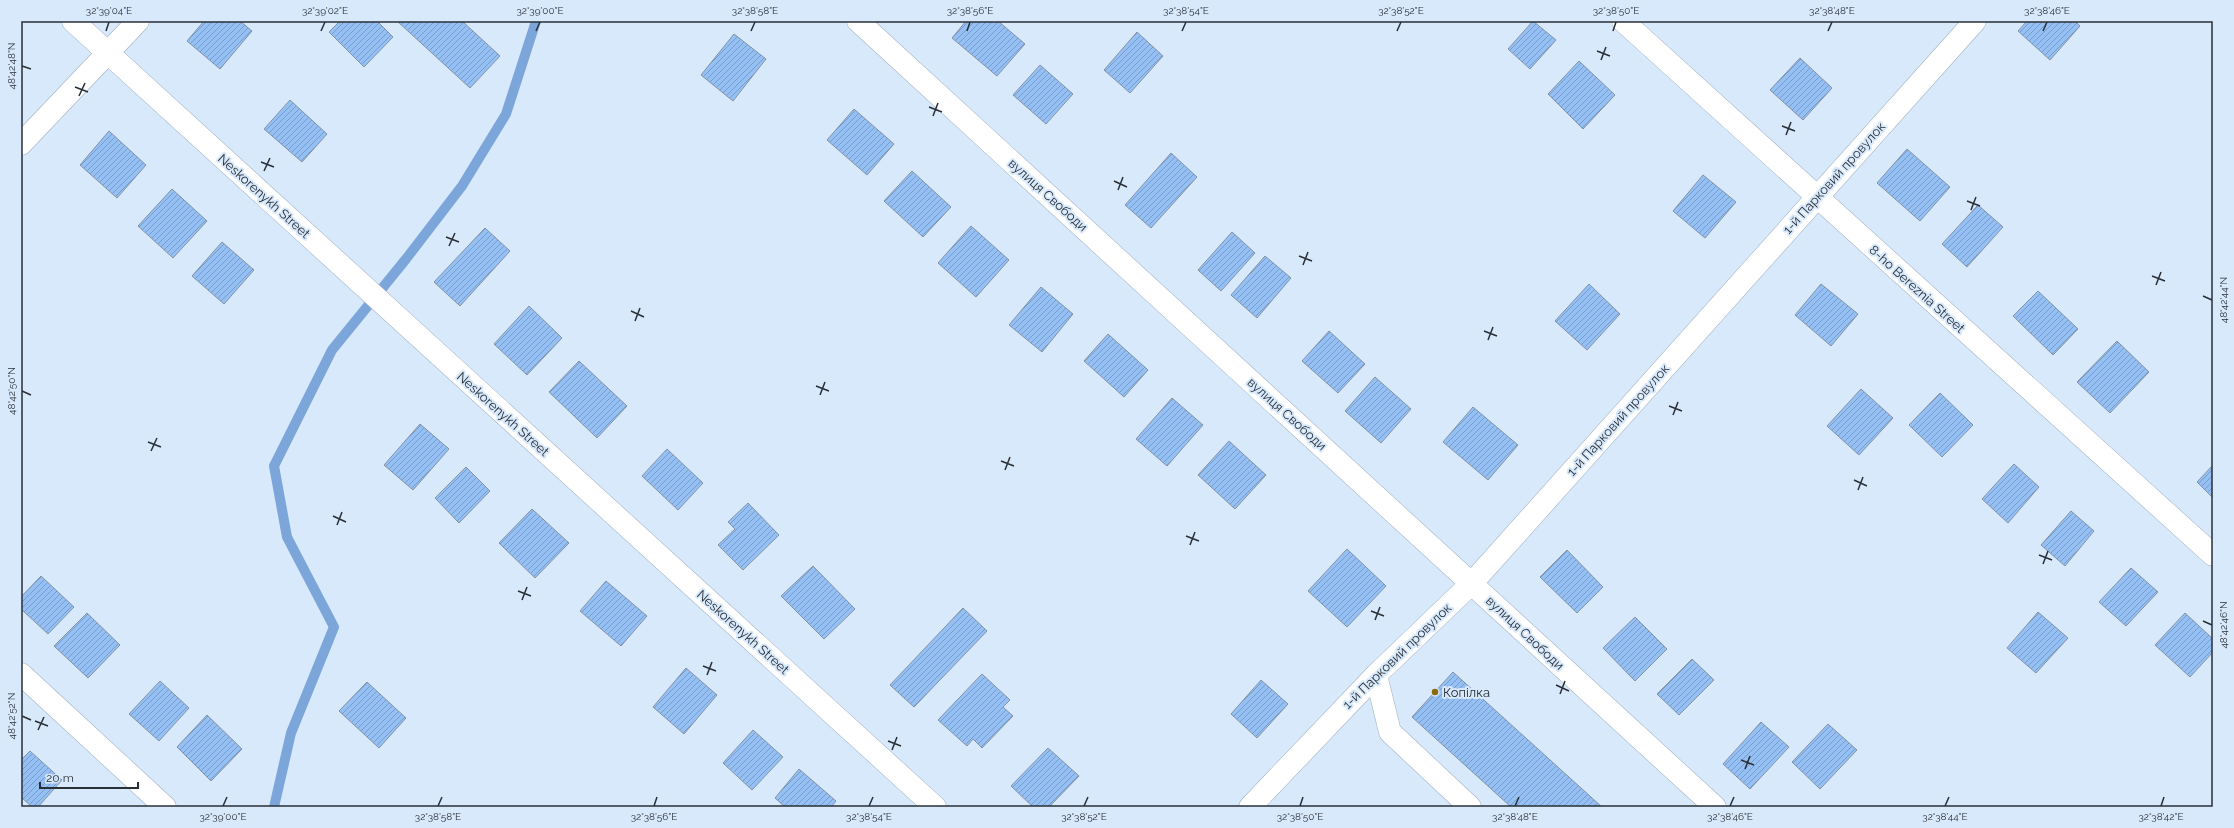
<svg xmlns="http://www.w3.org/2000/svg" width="2234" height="828" viewBox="0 0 2234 828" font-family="Raleway,sans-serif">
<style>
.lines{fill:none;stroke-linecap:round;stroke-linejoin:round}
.stream{stroke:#7ca6da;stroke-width:10}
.building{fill:url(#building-hatch);stroke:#8492a4}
.minor-casing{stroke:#a0afc1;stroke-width:23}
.minor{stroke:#fff;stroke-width:22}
.ticks{fill:none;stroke:#292f36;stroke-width:1.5}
.poi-dot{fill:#886b08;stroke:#d9e9fc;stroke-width:1.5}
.labels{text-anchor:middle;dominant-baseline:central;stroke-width:4;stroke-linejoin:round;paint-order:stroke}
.street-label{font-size:13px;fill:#292f36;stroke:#d9e9fc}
.poi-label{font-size:13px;fill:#292f36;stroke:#d9e9fc;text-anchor:start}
.neatline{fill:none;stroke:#292f36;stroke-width:1.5}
.ticks-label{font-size:10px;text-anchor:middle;fill:#292f36}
</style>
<defs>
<pattern id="building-hatch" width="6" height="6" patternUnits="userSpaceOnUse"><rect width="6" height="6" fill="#94c0f5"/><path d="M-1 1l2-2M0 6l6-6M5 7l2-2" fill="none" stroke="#799cc7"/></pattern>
</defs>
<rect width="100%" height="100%" fill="#d9e9fc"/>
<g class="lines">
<!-- stream -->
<path class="stream" d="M274,807L291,733L334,627L287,537L274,466L332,350L406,259L462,186L506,114L536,21"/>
</g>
<!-- building -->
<g class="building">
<path d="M204,21H240L252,31L220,69L187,41Z"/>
<path d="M340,21H377L393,37L364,67L329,32Z"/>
<path d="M397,21H462L500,56L470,88Z"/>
<path d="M966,21H998L1025,44L997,76L952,38Z"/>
<path d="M1533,21L1556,40L1530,69L1508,49Z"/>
<path d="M2027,21H2075L2080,26L2050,60L2018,31Z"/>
<path d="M1137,32L1163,56L1130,93L1104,70Z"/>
<path d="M734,34L766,59L733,101L701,75Z"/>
<path d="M1800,58L1832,88L1803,120L1770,90Z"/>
<path d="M1579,61L1615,95L1583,129L1548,94Z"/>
<path d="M1040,65L1073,94L1046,124L1013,95Z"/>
<path d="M290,100L327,134L302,162L264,129Z"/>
<path d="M854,109L894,144L867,175L827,140Z"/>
<path d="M109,131L146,165L117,198L80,165Z"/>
<path d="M1907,149L1950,187L1920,221L1877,183Z"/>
<path d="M1171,153L1197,177L1151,228L1125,205Z"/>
<path d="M912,171L951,207L923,237L884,201Z"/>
<path d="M1703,175L1736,202L1705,238L1673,211Z"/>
<path d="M172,189L207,221L173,258L138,226Z"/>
<path d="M1978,205L2003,227L1967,267L1942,244Z"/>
<path d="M971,226L1009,260L976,297L938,263Z"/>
<path d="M485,228L510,251L460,306L434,282Z"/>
<path d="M1232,232L1255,253L1221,291L1198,270Z"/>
<path d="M222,242L254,270L224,304L192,276Z"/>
<path d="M1265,256L1291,278L1257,318L1231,295Z"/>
<path d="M1589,284L1620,314L1587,350L1555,321Z"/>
<path d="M1821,284L1858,314L1831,346L1795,315Z"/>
<path d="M1041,287L1073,314L1042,352L1009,325Z"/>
<path d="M2038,291L2078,329L2053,355L2013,316Z"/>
<path d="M529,306L562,338L527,375L494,344Z"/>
<path d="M1329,331L1365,364L1338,393L1302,361Z"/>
<path d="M1108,334L1148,370L1124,397L1084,361Z"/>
<path d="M2117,341L2149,372L2110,413L2077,382Z"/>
<path d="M579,361L627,406L597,438L549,392Z"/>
<path d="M1375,377L1411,409L1381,443L1345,411Z"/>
<path d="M1861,389L1893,418L1859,455L1827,426Z"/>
<path d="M1940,393L1973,425L1942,457L1909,425Z"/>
<path d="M1172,398L1203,425L1167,466L1136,439Z"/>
<path d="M1473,407L1518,445L1488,480L1443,442Z"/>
<path d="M420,424L449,449L413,490L384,465Z"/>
<path d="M1229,441L1266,475L1235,509L1198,475Z"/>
<path d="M667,449L703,483L678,510L642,476Z"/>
<path d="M2014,464L2039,487L2008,523L1982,499Z"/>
<path d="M2213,465V498L2197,482Z"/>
<path d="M466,467L490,491L459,523L435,498Z"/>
<path d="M748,503L779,535L743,570L718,545L735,529L728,522Z"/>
<path d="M532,509L569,543L535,578L499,543Z"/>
<path d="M2071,511L2094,531L2065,566L2041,545Z"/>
<path d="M1347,549L1386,586L1347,627L1308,591Z"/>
<path d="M1567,550L1603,587L1577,613L1540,577Z"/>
<path d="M813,566L855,609L824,639L781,596Z"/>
<path d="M2131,568L2158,592L2126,626L2099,602Z"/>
<path d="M41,576L74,607L48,634L21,609V597Z"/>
<path d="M606,581L647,616L621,646L580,611Z"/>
<path d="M963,608L987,631L914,707L890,685Z"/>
<path d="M2038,612L2068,638L2036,673L2007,648Z"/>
<path d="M87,613L120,645L88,678L54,646Z"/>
<path d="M2185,613L2213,639V652L2190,677L2155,645Z"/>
<path d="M1635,617L1667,649L1635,681L1603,648Z"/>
<path d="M1692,659L1714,680L1679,715L1657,694Z"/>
<path d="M686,668L717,695L684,734L653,707Z"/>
<path d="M1453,672L1602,807H1511L1412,717Z"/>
<path d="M982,674L1010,700L1003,707L1013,716L982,748L973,739L967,746L938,720Z"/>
<path d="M1261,680L1288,704L1257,738L1231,714Z"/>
<path d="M160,681L189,708L159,741L129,714Z"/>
<path d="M367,682L406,718L379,748L339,711Z"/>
<path d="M207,715L242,749L211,781L177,747Z"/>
<path d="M1761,722L1789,747L1750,789L1723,764Z"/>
<path d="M1828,724L1857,750L1820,789L1792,762Z"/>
<path d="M753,730L783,757L752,790L723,763Z"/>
<path d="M1048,748L1079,776L1049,807H1033L1011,786Z"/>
<path d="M30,751L62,780L38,807H32L21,797V760Z"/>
<path d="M799,769L836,801L831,807H785L775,798Z"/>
</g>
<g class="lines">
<!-- minor casing -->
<g class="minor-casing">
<g id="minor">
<path d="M73,21L935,807"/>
<path d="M858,21L1715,807"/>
<path d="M1623,21L2213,555"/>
<path d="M21,144L138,21"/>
<path d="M21,674L165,807"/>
<path d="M1376,675L1390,732L1470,807"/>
<path d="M1250,807L1376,675L1472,583L1975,21"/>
</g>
</g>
<!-- minor -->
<use href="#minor" class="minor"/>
</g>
<!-- ticks -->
<path class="ticks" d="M106,31L109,22M321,31L325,22M536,31L540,22M751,31L755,22M967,31L970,22M1182,31L1186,22M1397,31L1401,22M1613,31L1616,22M1828,31L1832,22M2043,31L2047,22M1597,51L1610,56M1601,60L1606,47M22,66L31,69M75,87L88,92M79,96L85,83M929,107L942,112M933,116L938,103M1782,126L1795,131M1786,135L1791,122M261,162L274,167M264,171L270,158M1114,181L1127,187M1118,190L1123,177M1967,201L1980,206M1971,210L1976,197M446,237L459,242M449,246L455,233M1299,256L1312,261M1303,265L1308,252M2152,276L2165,281M2156,285L2161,272M2203,296L2212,300M631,311L644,317M635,321L640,308M1484,331L1497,336M1488,340L1493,327M816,386L829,391M22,391L31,395M820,395L825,382M1669,406L1682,411M1673,415L1678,402M148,442L161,447M151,451L157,438M1001,461L1014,466M1005,470L1010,457M1854,480L1867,486M1858,490L1863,477M333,516L346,522M337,525L342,512M1186,536L1199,541M1190,545L1195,532M2039,555L2052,560M2043,564L2048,551M518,591L531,596M522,600L527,587M1371,611L1384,616M1375,620L1380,607M2203,621L2212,625M703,666L716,671M707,675L712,662M1556,685L1569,691M1560,694L1565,681M22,716L31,720M35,721L48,726M38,730L44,717M888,741L901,746M892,750L897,737M1741,760L1754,765M1745,769L1750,756M223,806L227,797M438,806L442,797M654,806L657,797M869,806L873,797M1084,806L1088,797M1300,806L1303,797M1515,806L1519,797M1730,806L1734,797M1945,806L1949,797M2161,806L2164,797"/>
<!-- markers -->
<circle class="poi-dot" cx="1435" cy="692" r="4"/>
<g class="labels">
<!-- street labels -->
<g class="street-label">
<text transform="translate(1834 178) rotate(-48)">1-й Парковий провулок</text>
<text transform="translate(1048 195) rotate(42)">вулиця Свободи</text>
<text transform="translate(264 196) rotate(42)">Neskorenykh Street</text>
<text transform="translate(1917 289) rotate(42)">8-ho Bereznia Street</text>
<text transform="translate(503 414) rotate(42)">Neskorenykh Street</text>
<text transform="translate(1287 414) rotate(42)">вулиця Свободи</text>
<text transform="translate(1618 420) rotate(-48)">1-й Парковий провулок</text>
<text transform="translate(743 632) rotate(42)">Neskorenykh Street</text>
<text transform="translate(1525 633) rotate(43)">вулиця Свободи</text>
<text transform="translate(1397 656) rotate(-44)">1-й Парковий провулок</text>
</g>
<!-- poi labels -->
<g class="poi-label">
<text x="1443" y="692">Копілка</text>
</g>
</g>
<!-- border -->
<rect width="2234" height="828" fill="none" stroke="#d9e9fc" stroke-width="44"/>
<!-- scale -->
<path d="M40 782v6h98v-6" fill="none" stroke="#292f36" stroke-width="2"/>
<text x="46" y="782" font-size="12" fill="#292f36" stroke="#d9e9fc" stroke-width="3" paint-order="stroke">20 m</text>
<rect x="22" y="22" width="2190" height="784" class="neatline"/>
<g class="ticks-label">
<text x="109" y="14">32°39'04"E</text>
<text x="325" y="14">32°39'02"E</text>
<text x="540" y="14">32°39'00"E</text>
<text x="755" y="14">32°38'58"E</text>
<text x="970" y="14">32°38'56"E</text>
<text x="1186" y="14">32°38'54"E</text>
<text x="1401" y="14">32°38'52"E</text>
<text x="1616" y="14">32°38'50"E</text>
<text x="1832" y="14">32°38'48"E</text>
<text x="2047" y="14">32°38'46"E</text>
<text transform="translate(11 66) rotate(-90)" y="4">48°42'48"N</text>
<text transform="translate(2223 300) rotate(-90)" y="4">48°42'44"N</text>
<text transform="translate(11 391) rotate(-90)" y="4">48°42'50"N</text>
<text transform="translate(2223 625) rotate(-90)" y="4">48°42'46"N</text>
<text transform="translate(11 716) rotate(-90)" y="4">48°42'52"N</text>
<text x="223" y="820">32°39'00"E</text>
<text x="438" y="820">32°38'58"E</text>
<text x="654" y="820">32°38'56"E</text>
<text x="869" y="820">32°38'54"E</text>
<text x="1084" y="820">32°38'52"E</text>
<text x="1300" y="820">32°38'50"E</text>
<text x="1515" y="820">32°38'48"E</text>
<text x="1730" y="820">32°38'46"E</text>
<text x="1945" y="820">32°38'44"E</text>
<text x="2161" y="820">32°38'42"E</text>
</g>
</svg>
